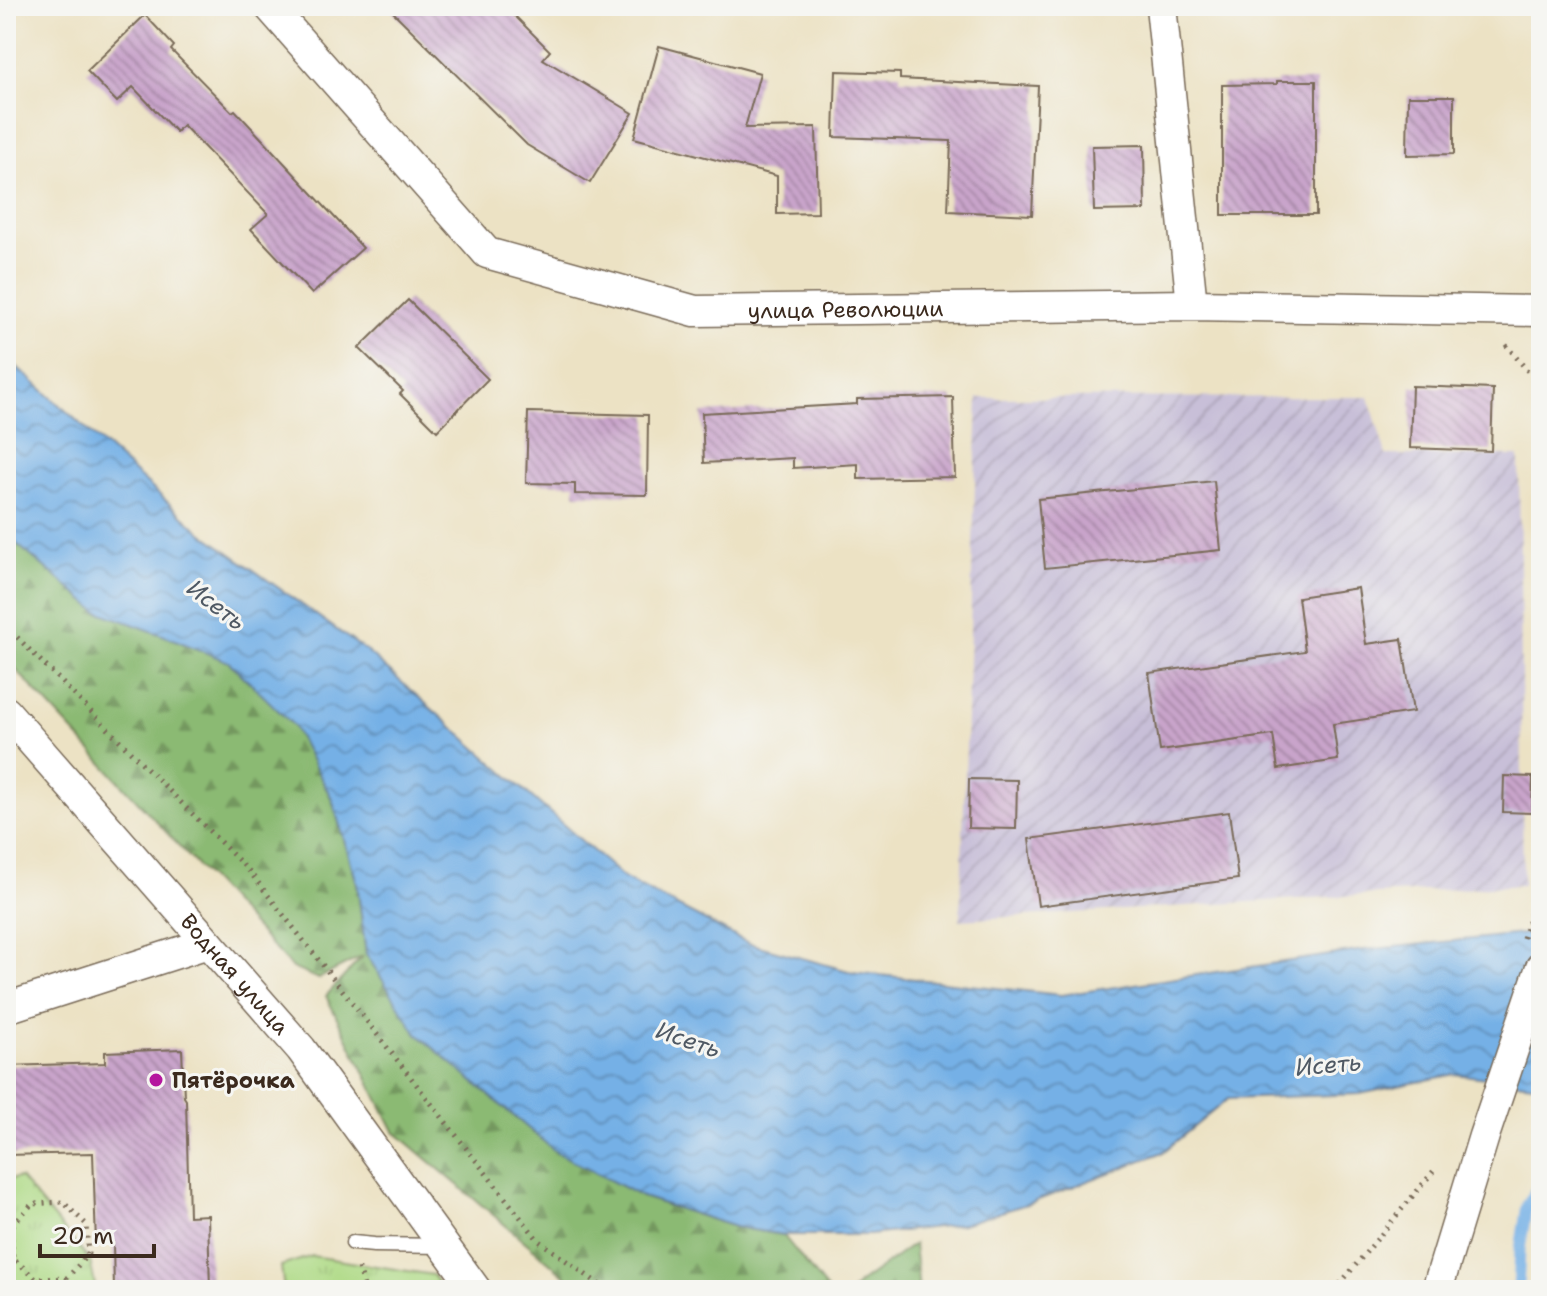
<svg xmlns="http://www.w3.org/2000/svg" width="1547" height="1296" viewBox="0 0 1547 1296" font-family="'Shantell Sans',sans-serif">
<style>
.industrial{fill:url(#industrial-furrows)}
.forest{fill:url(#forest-firs);stroke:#637248;stroke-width:2}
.park{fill:url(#park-tufts);stroke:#758252;stroke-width:2}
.water{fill:url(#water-waves);stroke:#586d82;stroke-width:2}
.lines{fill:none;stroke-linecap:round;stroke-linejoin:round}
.stream{stroke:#75b0e6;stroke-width:11}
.building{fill:url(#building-back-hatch)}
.lane-casing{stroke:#796a58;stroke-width:17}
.street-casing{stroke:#796a58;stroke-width:33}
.path{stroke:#796a58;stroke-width:5;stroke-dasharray:2 6;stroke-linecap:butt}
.lane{stroke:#fff;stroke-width:14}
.street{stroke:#fff;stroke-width:30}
.poi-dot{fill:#b5179e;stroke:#f6f6f2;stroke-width:3}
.labels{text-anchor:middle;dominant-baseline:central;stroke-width:6;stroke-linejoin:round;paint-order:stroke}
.street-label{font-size:22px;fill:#3b2a1e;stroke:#f6f6f2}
.poi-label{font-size:22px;font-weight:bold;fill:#3b2a1e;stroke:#f6f6f2;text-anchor:start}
.water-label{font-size:24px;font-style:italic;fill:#4f5964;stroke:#f6f6f2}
</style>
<defs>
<pattern id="industrial-furrows" width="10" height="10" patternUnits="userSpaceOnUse" patternTransform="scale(2)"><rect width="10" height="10" fill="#c8bfd8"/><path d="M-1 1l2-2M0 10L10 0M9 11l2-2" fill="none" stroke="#ada4b9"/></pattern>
<pattern id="forest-firs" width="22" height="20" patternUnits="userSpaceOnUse" patternTransform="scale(2)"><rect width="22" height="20" fill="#8bba73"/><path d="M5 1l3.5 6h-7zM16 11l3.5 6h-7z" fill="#73975e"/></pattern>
<pattern id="park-tufts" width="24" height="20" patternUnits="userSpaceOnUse" patternTransform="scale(2)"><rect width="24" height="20" fill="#afda86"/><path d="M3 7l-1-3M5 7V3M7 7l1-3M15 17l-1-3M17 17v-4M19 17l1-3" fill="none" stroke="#97bb73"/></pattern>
<pattern id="water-waves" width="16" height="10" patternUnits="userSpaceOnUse" patternTransform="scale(2)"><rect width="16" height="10" fill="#75b0e6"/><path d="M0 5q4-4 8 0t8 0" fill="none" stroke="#618fba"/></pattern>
<pattern id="building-back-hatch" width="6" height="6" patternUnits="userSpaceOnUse" patternTransform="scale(2)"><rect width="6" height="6" fill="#c9a4cb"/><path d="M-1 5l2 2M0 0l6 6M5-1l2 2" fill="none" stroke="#a486a4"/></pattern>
</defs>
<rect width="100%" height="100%" fill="#f6f6f2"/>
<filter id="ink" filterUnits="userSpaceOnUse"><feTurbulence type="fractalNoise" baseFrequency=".0125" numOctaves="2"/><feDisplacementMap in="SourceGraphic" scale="16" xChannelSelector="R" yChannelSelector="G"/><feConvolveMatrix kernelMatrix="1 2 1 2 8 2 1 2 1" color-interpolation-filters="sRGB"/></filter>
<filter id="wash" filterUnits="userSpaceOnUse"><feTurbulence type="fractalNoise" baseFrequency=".006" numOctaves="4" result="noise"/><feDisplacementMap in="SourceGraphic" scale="32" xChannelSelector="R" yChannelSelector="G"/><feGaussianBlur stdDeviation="1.8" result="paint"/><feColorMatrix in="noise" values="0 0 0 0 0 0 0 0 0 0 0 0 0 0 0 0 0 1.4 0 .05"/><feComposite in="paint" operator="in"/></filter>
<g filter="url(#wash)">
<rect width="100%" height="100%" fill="#ece2c4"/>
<!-- industrial -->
<path class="industrial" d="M1369,397L1386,455L1519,456L1523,885L960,920L978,398Z"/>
<!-- forest -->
<g class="forest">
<path d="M6,535L173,639L229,662L294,725L332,799L357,883L366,954L642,1197L735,1227L783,1235L827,1290H582L394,1131L326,996L363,956L318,979L292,968L6,659Z"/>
<path d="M914,1244L919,1290H853L858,1284Z"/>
</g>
<!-- park -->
<g class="park">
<path d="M20,1178L90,1261L96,1290H6V1179Z"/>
<path d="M312,1256L433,1275L442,1290H284L281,1266Z"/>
</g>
<!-- water -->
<path class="water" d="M6,357L202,533L365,650L625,879L748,943L852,972L1061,995L1364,950L1541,932V1085L1455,1074L1360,1094L1228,1099L1163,1152L1033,1202L962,1224L870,1235H783L735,1227L642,1197L556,1152L417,1034L366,954L357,883L332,799L293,725L229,662L173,639L97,611L6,535Z"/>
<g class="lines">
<!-- stream -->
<path class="stream" d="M1518,1290L1520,1250L1527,1205L1541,1181"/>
</g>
<g id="blocks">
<!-- building -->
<g class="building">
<path d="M387,6H505L550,51L543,59L633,113L590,183L527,145Z"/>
<path d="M145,15L174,46L171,50L232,112L235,110L363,248L312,294L251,229L268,214L183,125L176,132L133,87L117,102L87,71Z"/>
<path d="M659,46L760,73L745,128L816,127L818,213L777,214V176L634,138Z"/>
<path d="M836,71L900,73V79L1038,86L1032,215L948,211L951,141L834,137Z"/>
<path d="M1277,81H1316V215H1222V85L1277,84Z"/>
<path d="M1408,96H1454V154L1407,155Z"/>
<path d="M1144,145L1145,210L1094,211L1092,146Z"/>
<path d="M408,300L488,379L437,431L400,394L403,391L359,348Z"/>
<path d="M1412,386L1493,389L1491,451L1410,448Z"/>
<path d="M953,397L955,477L858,479V464L793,468V458L704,463L702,413L857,404V399Z"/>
<path d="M528,412L648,415L647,495L575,494V484L526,483Z"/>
<path d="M1214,481L1221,550L1045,568L1038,499Z"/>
<path d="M1358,588L1366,644L1402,639L1413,712L1333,724L1338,760L1278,769L1273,735L1160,751L1149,673L1305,651L1298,597Z"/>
<path d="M1504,776L1533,777L1532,813L1503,812Z"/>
<path d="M969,779L1017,780L1016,829L968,828Z"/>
<path d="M1229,812L1238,879L1038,906L1029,839Z"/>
<path d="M182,1049L184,1097L186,1100L189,1216L208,1215L210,1290H114L113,1243L96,1244L93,1153L6,1155V1066L105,1063V1052Z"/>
</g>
</g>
</g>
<g filter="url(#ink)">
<use href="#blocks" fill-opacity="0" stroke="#796a58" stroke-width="2"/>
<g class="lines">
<!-- lane casing -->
<g class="lane-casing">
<path id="lane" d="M353,1243L374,1245L442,1246"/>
</g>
<!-- street casing -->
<g class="street-casing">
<g id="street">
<path id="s1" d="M269,6L487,253L695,311L1192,305L1541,311"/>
<path d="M1161,6L1192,305"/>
<path id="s2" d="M6,712L301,1049L476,1290"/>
<path d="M6,1008L208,943"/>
<path d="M1437,1290L1484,1136L1541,967"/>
</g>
</g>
<!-- path -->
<g class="path">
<path d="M1506,345L1541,387"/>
<path d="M6,626L249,871L539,1241L607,1290"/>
<path d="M1523,938L1539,886L1541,806"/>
<path d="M359,1268L365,1290"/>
<path d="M67,1278L36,1279L13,1258L11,1227L32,1204L63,1202L86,1224L88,1254L67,1278L68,1290"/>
<path d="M37,1280L48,1290"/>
<path d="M372,1290L401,1287"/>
<path d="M1335,1290L1436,1168"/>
</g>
<!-- lane -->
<use href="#lane" class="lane"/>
<!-- street -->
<use href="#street" class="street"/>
</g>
</g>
<!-- markers -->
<circle class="poi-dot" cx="156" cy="1080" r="8"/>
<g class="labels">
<!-- street labels -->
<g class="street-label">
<text stroke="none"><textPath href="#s1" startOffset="696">улица Революции</textPath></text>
<text stroke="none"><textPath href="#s2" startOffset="348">Водная улица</textPath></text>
</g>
<!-- poi labels -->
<g class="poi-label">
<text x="172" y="1080">Пятёрочка</text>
</g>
<!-- water labels -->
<g class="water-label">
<text transform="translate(216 605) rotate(38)">Исеть</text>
<text transform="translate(688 1040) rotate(19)">Исеть</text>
<text transform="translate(1328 1065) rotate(-5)">Исеть</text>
</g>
</g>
<!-- margin -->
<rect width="1547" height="1296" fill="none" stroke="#f6f6f2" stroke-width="32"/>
<!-- scale -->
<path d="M40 1244v12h114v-12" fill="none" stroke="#3b2a1e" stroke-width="4"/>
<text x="52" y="1244" font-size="24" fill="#3b2a1e" stroke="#f6f6f2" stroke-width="6" paint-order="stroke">20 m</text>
</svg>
